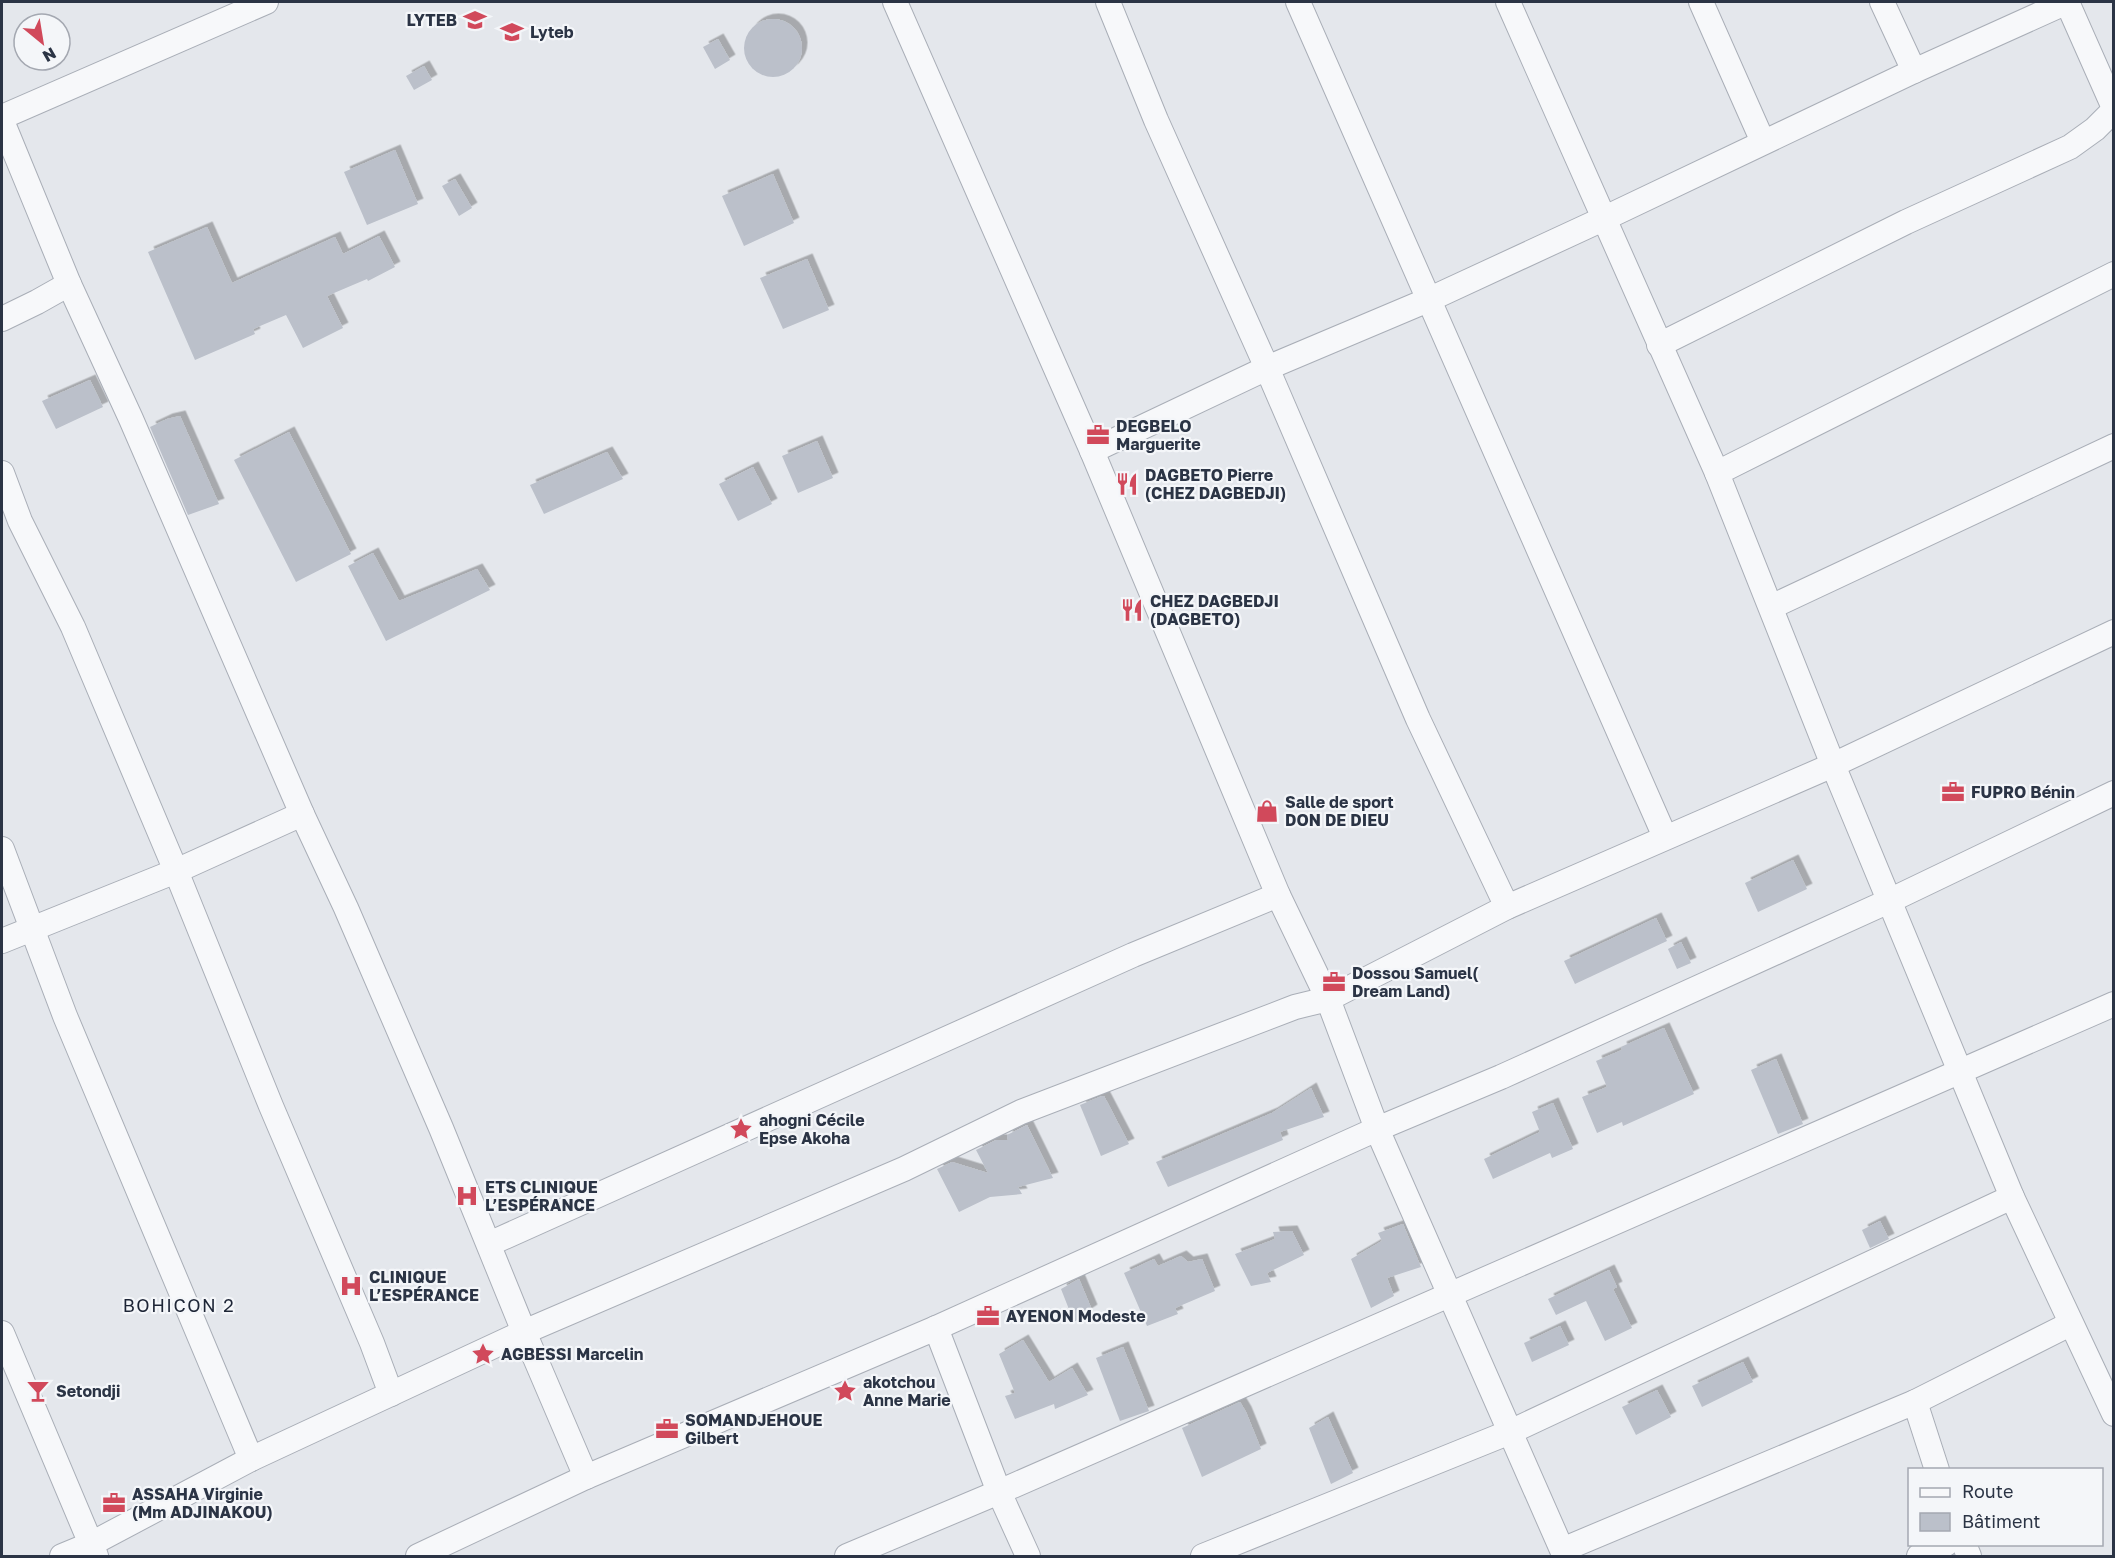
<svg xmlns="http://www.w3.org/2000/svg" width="2115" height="1558" viewBox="0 0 2115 1558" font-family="'Golos Text',sans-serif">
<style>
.building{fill:#bbc0ca;filter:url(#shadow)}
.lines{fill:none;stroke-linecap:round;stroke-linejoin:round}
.minor-casing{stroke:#a9aeb7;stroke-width:26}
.minor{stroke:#f7f8fa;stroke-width:24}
.labels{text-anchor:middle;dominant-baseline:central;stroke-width:4.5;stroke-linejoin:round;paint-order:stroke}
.poi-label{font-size:16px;font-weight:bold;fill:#2b3445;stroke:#f4f6f9;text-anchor:start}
.neighbourhood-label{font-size:18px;letter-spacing:1.5px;fill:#1d2536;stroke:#f4f6f9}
</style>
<defs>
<filter id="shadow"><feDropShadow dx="5.5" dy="-5.5" stdDeviation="0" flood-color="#0004"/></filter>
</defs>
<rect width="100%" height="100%" fill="#e4e7ec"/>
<!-- building -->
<g class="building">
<circle cx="773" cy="48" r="29"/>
<path d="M718,39L730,60L715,69L703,47Z"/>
<path d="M424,66L432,80L414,90L406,76Z"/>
<path d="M395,150L418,204L367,225L344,172Z"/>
<path d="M773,174L794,223L744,246L722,196Z"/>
<path d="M455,179L472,208L459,216L442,186Z"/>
<path d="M207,227L232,283L335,237L343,254L379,236L395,267L368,281L367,279L327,296L343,328L303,348L286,315L253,329L255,334L195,360L148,252Z"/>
<path d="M807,259L829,310L783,329L760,278Z"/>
<path d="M90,380L103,407L56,429L42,401Z"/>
<path d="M180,416L219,504L188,515L150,427L167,419Z"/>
<path d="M289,432L351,554L296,582L234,460Z"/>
<path d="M817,441L833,478L798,493L782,456Z"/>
<path d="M607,452L623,479L544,514L530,485Z"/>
<path d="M753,467L772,504L738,521L719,484Z"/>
<path d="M373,553L399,601L477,569L490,590L386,641L348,566Z"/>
<path d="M1793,860L1807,889L1758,912L1745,883Z"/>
<path d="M1656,918L1667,941L1575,984L1564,961Z"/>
<path d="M1681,942L1691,963L1677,969L1668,949Z"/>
<path d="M1664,1028L1694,1094L1623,1126L1622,1122L1597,1133L1582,1097L1607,1087L1596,1061L1622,1050L1621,1047Z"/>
<path d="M1776,1059L1803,1124L1778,1134L1751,1070Z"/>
<path d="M1311,1088L1324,1117L1280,1132L1283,1140L1168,1187L1156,1162L1272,1113Z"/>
<path d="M1102,1096H1104L1129,1144L1101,1156L1080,1105Z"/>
<path d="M1553,1103L1573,1149L1552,1158L1550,1153L1493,1179L1484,1159L1540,1132L1532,1112Z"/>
<path d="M1027,1125L1053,1178L1018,1187L1022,1194L990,1197L959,1212L937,1169L952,1162L988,1173L976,1150L996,1140H1008L1007,1135Z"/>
<path d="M1880,1221L1889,1239L1870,1248L1862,1230Z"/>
<path d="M1403,1224L1421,1267L1387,1278L1394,1296L1371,1308L1351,1259L1382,1241L1378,1233Z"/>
<path d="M1292,1231L1304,1255L1267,1273L1271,1282L1251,1286L1235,1254L1275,1239L1273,1232Z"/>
<path d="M1181,1256L1188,1262L1202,1259L1215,1291L1175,1308L1178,1314L1147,1326L1124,1273L1154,1259L1158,1266Z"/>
<path d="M1609,1270L1617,1287L1613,1289L1632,1328L1605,1341L1586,1301L1556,1315L1548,1299Z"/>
<path d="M1079,1279L1092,1310L1074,1322L1061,1289Z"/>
<path d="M1560,1326L1569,1345L1532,1362L1524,1343Z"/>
<path d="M1023,1340L1049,1382L1072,1368L1088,1395L1055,1409L1054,1404L1015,1419L1005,1396L1015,1393L999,1354Z"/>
<path d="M1123,1347L1149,1411L1120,1421L1096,1358Z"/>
<path d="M1743,1362L1753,1382L1702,1407L1692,1386Z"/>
<path d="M1657,1390L1671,1417L1636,1435L1622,1407Z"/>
<path d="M1240,1402L1246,1412L1261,1449L1202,1477L1182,1428Z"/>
<path d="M1328,1417L1353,1473L1331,1484L1309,1428Z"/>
</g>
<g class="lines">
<!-- minor casing -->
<g class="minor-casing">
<g id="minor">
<path d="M895,2L1092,451L1278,895L1328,999L1377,1129L1562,1550L1915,1402L2070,1324"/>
<path d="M1108,2L1156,120L1267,368L1418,719L1507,907"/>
<path d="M1298,2L1665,837"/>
<path d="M1508,2L1717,473L1833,765L2012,1197L2114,1414"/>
<path d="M1701,2L1763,142"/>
<path d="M1882,2L1914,71"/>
<path d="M2067,2L2114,108"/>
<path d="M2,117L266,2"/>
<path d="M2,121L69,284L131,419L302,814L346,908L441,1128L524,1332L904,1169L1021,1112L1295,1007L1328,999L1507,907L1833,765L2114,632"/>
<path d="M2,319L37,302L69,284"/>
<path d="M1659,345L1906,222L2070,147L2095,129L2114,110"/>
<path d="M1092,451L1267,368L1428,300L1603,219L1914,71L2067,2"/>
<path d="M2,473L20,521L73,627L176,871L271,1106L372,1343L391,1394"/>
<path d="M1717,473L2114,274"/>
<path d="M1771,607L2114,446"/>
<path d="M2,849L65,1016L251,1459"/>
<path d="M2,941L176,871L302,814"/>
<path d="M489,1244L1133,955L1278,895"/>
<path d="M936,1328L999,1492L1028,1556"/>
<path d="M2,1333L96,1556"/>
<path d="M1915,1402L1937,1470"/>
<path d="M1964,1544L1969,1556"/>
<path d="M62,1556L91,1544L251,1459L524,1332L586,1477"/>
<path d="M418,1556L586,1477L936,1328L1377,1129L1501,1077L1889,901L2114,793"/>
<path d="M847,1556L999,1492L2114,1004"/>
<path d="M1203,1556L1510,1432L2012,1197"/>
<path d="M1919,1556L1946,1544"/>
</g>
</g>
<!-- minor -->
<use href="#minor" class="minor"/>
</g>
<!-- icons -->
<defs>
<g id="school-bare" transform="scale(1.8)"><path d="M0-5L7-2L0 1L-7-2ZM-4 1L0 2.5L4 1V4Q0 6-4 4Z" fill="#d1495b" stroke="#f4f6f9" stroke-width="2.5" paint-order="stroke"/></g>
<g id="office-bare" transform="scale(1.8)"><path d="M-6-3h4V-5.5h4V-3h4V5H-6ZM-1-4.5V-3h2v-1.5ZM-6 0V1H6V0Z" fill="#d1495b" stroke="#f4f6f9" stroke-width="2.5" paint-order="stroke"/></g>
<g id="restaurant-bare" transform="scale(1.8)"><path d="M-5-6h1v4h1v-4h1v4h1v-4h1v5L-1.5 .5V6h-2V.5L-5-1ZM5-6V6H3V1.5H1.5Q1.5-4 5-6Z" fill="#d1495b" stroke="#f4f6f9" stroke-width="2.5" paint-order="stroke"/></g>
<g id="shop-bare" transform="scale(1.8)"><path d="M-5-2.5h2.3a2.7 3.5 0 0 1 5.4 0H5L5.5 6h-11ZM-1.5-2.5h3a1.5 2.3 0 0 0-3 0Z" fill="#d1495b" stroke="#f4f6f9" stroke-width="2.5" paint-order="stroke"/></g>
<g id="sight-bare" transform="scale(1.8)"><path d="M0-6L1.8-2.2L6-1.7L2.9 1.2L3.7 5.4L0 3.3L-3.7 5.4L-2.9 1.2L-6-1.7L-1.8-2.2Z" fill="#d1495b" stroke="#f4f6f9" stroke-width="2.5" paint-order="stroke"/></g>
<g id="hospital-bare" transform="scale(1.8)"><path d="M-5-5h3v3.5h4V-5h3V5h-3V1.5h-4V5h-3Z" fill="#d1495b" stroke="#f4f6f9" stroke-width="2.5" paint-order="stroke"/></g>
<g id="bar-bare" transform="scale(1.8)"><path d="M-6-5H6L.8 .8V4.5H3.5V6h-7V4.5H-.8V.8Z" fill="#d1495b" stroke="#f4f6f9" stroke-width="2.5" paint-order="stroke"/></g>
</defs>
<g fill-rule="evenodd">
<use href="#school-bare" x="475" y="20"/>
<use href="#school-bare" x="512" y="32"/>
<use href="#office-bare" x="1098" y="435"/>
<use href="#restaurant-bare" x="1127" y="484"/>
<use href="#restaurant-bare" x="1132" y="610"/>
<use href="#office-bare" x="1953" y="792"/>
<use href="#shop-bare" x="1267" y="811"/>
<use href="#office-bare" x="1334" y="982"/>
<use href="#sight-bare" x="741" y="1129"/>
<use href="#hospital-bare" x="467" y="1196"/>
<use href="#hospital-bare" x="351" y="1286"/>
<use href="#office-bare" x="988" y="1316"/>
<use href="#sight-bare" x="483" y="1354"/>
<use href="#bar-bare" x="38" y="1391"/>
<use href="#sight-bare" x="845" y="1391"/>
<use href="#office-bare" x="667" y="1429"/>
<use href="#office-bare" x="114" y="1503"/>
</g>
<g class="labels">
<!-- poi labels -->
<g class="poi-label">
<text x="457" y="20" text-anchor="end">LYTEB</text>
<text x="530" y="32">Lyteb</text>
<text x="1116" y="426">DEGBELO<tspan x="1116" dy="18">Marguerite</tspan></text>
<text x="1145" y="475">DAGBETO Pierre<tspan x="1145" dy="18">(CHEZ DAGBEDJI)</tspan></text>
<text x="1150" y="601">CHEZ DAGBEDJI<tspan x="1150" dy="18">(DAGBETO)</tspan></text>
<text x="1971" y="792">FUPRO Bénin</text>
<text x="1285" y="802">Salle de sport<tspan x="1285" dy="18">DON DE DIEU</tspan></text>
<text x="1352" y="973">Dossou Samuel(<tspan x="1352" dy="18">Dream Land)</tspan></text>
<text x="759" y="1120">ahogni Cécile<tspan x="759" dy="18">Epse Akoha</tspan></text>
<text x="485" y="1187">ETS CLINIQUE<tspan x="485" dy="18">L’ESPÉRANCE</tspan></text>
<text x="369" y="1277">CLINIQUE<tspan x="369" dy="18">L’ESPÉRANCE</tspan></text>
<text x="1006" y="1316">AYENON Modeste</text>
<text x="501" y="1354">AGBESSI Marcelin</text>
<text x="863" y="1382">akotchou<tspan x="863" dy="18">Anne Marie</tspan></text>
<text x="56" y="1391">Setondji</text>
<text x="685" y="1420">SOMANDJEHOUE<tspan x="685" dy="18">Gilbert</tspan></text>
<text x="132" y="1494">ASSAHA Virginie<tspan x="132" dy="18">(Mm ADJINAKOU)</tspan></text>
</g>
<!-- neighbourhood labels -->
<g class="neighbourhood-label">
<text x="179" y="1305">BOHICON 2</text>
</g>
</g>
<!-- border -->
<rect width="2115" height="1558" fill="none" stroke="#2b3445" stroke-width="6"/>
<!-- legend -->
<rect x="1908" y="1468" width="195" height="78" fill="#f4f6f9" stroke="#a4a8b1" stroke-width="1.5"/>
<rect x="1920" y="1488" width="30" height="9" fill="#f7f8fa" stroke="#a4a8b1" stroke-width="1.5"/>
<text x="1962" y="1498" font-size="18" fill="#2b3445">Route</text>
<rect x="1920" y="1513" width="30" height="18" fill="#bbc0ca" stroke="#a4a8b1" stroke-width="1.5"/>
<text x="1962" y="1528" font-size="18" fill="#2b3445">Bâtiment</text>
<!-- north arrow -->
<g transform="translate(42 42) rotate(150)"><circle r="28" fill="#f4f6f9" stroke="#a4a8b1" stroke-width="1.5"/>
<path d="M0-4.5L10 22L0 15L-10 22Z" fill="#d1495b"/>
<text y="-9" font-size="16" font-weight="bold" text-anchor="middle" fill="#2b3445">N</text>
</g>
</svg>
